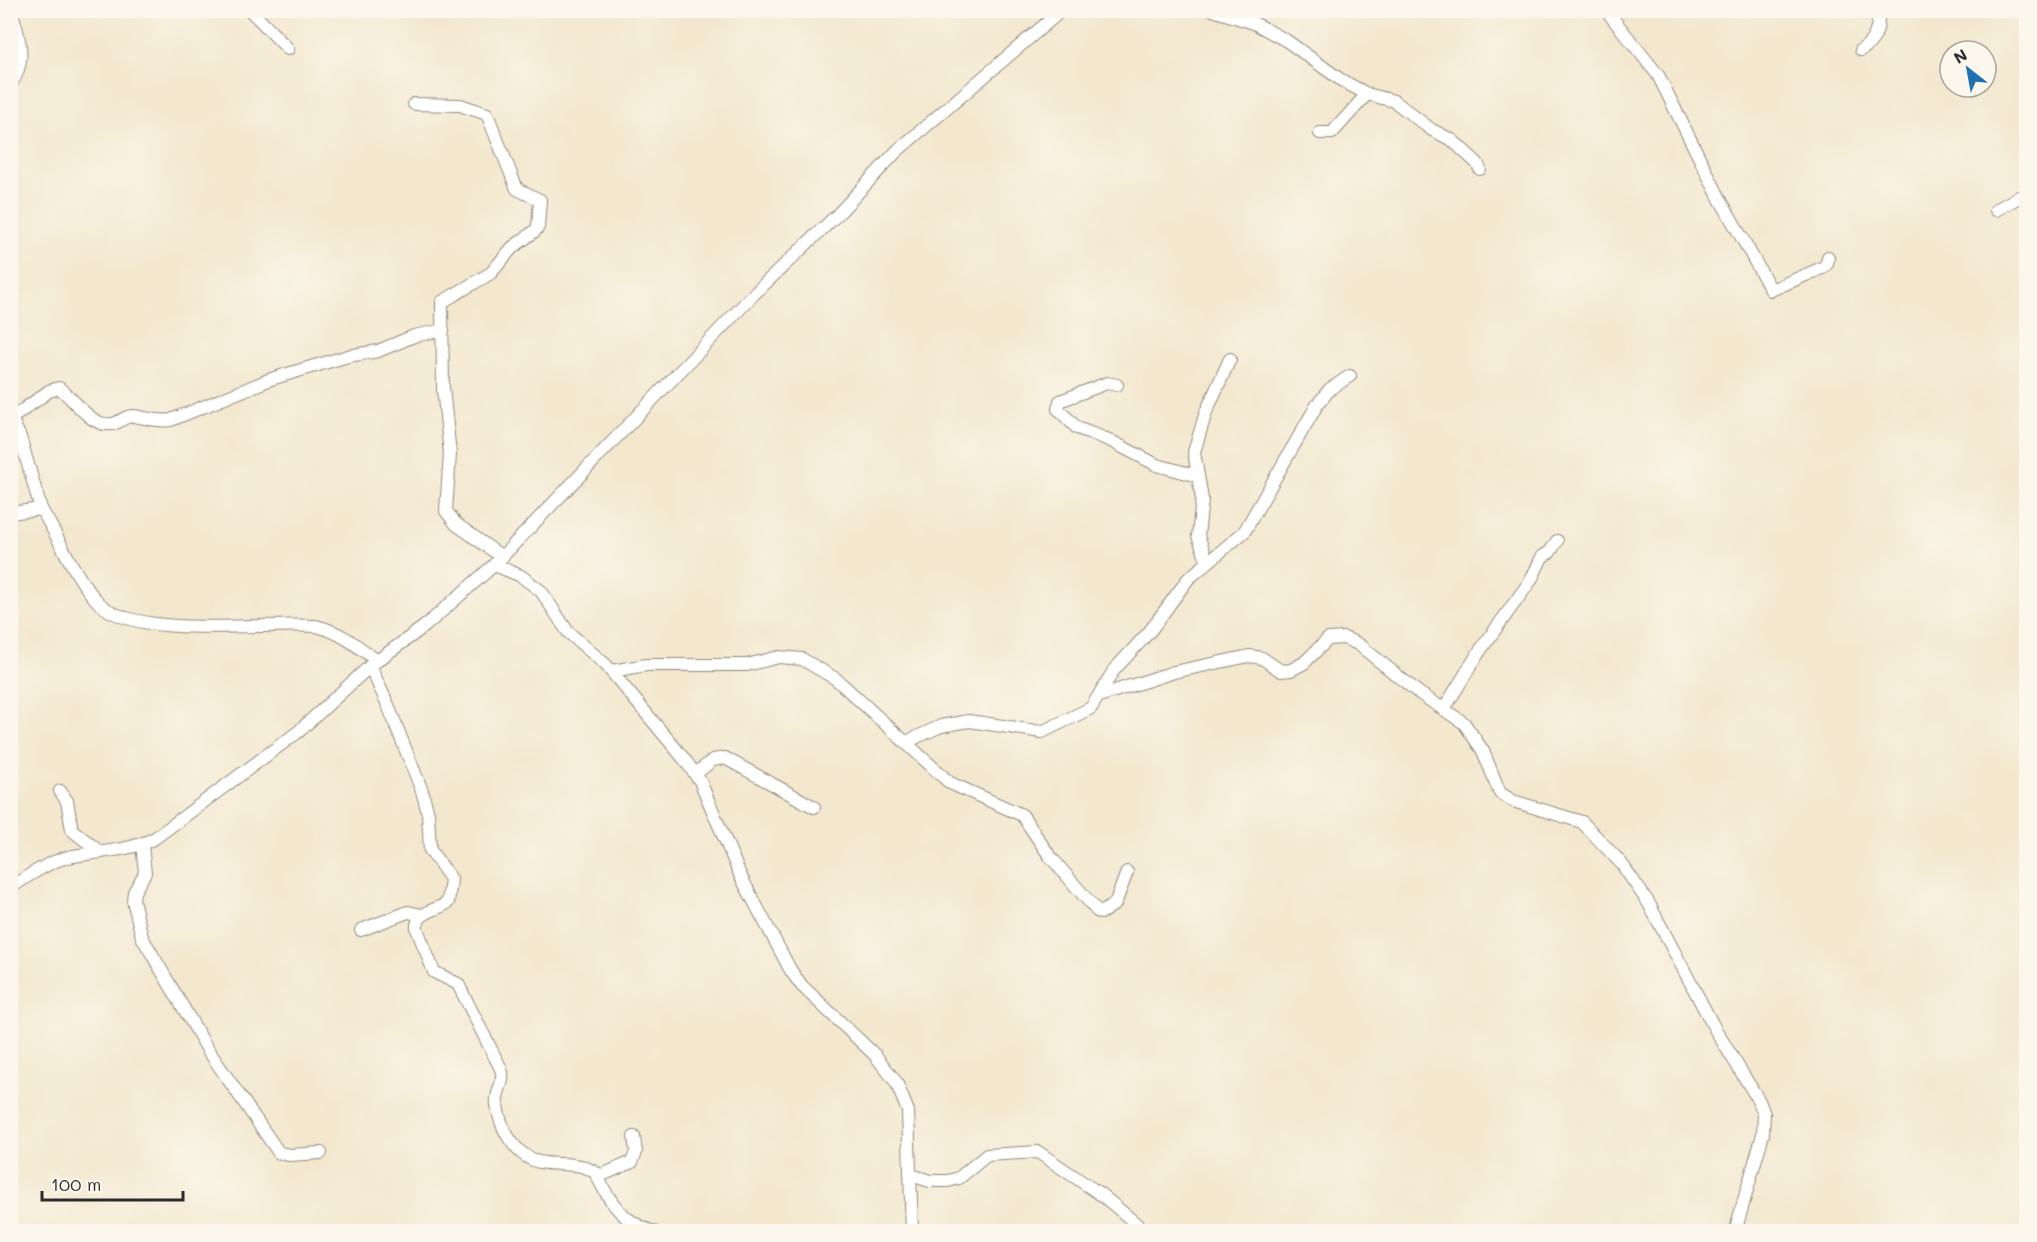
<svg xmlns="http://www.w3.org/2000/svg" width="2037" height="1242" viewBox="0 0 2037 1242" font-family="Mali,sans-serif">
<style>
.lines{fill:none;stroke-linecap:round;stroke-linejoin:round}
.minor-casing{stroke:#8f897c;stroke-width:14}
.minor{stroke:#fff;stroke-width:12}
</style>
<rect width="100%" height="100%" fill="#fbf7ec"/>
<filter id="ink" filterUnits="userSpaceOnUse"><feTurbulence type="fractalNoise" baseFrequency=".0167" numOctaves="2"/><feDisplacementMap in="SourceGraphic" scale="12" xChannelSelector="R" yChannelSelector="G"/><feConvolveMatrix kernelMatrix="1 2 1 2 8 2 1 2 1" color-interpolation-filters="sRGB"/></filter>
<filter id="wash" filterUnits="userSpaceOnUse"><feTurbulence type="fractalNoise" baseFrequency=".008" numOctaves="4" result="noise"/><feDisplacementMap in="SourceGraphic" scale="24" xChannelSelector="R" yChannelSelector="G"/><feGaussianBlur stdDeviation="1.35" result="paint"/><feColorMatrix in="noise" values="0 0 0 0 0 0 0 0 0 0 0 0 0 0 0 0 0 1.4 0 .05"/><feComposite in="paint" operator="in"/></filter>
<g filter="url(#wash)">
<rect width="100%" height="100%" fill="#f3e7cd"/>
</g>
<g filter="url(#ink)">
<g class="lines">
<!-- minor casing -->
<g class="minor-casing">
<g id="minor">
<path d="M250,10L288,49"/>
<path d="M1213,10L1254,23L1287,41L1341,80L1367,94L1394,101L1432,130L1452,140L1477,163L1480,169"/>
<path d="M1606,10L1658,75L1719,197L1771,290L1822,268L1827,264L1828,257"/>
<path d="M1861,50C1876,41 1880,27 1877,10"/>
<path d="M10,85C28,61 19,36 11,10"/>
<path d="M414,104L460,105L487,114L517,189L540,200L538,227L535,231L512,248L491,273L442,302L443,388L450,454L446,511L456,524L502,557"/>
<path d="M1320,133H1332L1367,94"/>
<path d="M1996,210L2026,193"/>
<path d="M1117,385L1107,383L1060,401L1058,409L1077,428L1109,440L1157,465L1198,476"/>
<path d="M10,416L20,437L41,509"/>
<path d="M12,418L49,391L59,388C74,398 91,428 112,424C120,423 125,415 134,416C147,418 157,422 171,420L271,379L348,356L378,351L414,336L443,330"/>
<path d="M10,513L41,509C60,539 74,577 99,603C136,640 264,622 316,626C341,632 358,646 377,661"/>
<path d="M1208,562L1198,536L1202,499L1194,452L1206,412L1230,359"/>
<path d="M494,565L521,576L541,591L568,632L606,665L685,760L700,781L741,877L791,971L802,986L875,1055L896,1082L908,1111L912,1232"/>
<path d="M370,666L388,705L422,791L428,813L430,850L451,879L448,902C438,911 415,911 417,929L434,972L458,984L501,1069C506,1082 495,1091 497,1105C500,1128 515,1156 539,1162C552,1165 567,1163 581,1166C588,1168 595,1173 602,1175L632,1162L636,1152L634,1137"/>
<path d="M612,671L646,665H747L779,657L802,659L836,679L950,783L1022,815L1049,855L1097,911L1101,913L1115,904L1127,872"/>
<path d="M1099,696L1174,672L1249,656L1262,658L1281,671L1291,670L1304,663L1328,639L1344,638L1358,644L1419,693L1464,723L1483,751L1500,793L1513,801L1582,822L1621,863L1648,902L1715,1029L1759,1101L1764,1114L1763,1134L1735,1232"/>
<path d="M1444,709L1479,652L1531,580L1542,557L1550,552L1557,541"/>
<path d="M906,742L941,726L969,721L1042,732L1091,708L1114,670L1150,631L1188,579L1244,532L1317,405L1330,389L1350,376"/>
<path d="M695,774L713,760L725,758L814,807"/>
<path d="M60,791L67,801L72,830L100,852"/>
<path d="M142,844L145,873L134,892L133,900L142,937L208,1050L279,1153L290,1155L321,1153"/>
<path d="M10,888C28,876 48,862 68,857C98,851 128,852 155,838L298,732L370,666L425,626L494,565L754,294L838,214L897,151L1062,10"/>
<path d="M361,930L408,912L422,915"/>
<path d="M596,1174C609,1201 623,1223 654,1232"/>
<path d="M911,1175L930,1181H948L959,1178L987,1155L1038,1152L1103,1196L1146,1232"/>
</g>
</g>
<!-- minor -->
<use href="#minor" class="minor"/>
</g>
</g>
<!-- margin -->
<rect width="2037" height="1242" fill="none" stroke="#fbf7ec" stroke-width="36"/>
<!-- north arrow -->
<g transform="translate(1968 69) rotate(329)"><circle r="28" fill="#fbf7ec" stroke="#a8a59f" stroke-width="1.5"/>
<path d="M0-4.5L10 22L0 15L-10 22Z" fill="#1f6fb2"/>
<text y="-9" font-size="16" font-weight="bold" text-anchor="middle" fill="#2b2b2b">N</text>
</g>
<!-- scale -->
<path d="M42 1191v9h141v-9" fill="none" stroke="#2b2b2b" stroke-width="3"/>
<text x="51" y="1191" font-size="18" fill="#2b2b2b" stroke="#fbf7ec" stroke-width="4.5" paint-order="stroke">100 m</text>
</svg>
